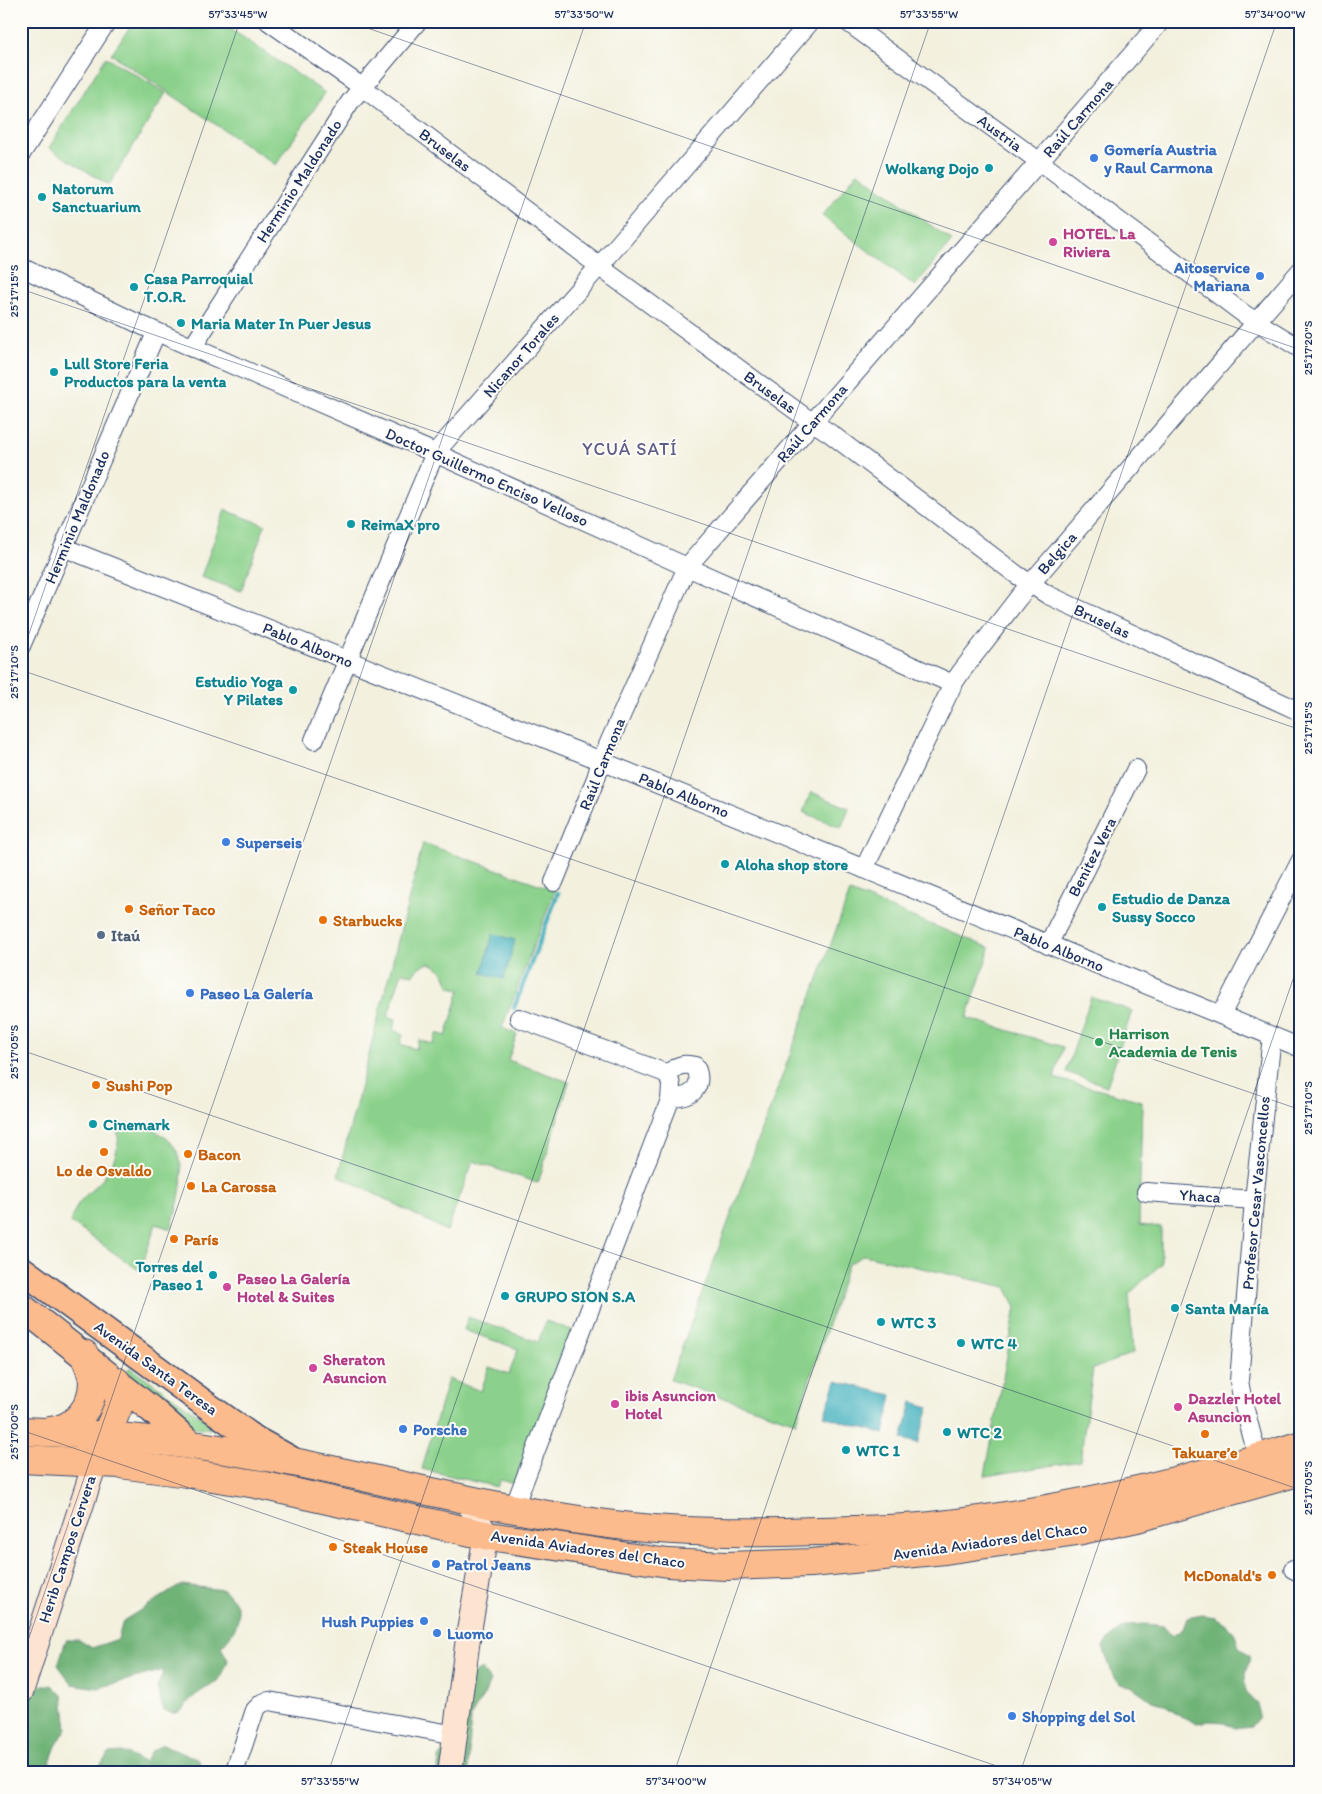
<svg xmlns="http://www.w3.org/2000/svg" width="1322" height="1794" viewBox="0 0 1322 1794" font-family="Itim,sans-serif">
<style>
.green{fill:#8bd18b;stroke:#538074;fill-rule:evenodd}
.forest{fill:#70b377;stroke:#46716a}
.water{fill:#41b0be;stroke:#2e708e}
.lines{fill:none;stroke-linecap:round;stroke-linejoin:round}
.stream{stroke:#41b0be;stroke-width:4.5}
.street-casing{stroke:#3b4c71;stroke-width:20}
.secondary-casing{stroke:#3b4c71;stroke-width:26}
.primary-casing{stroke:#3b4c71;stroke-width:29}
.highway-casing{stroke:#3b4c71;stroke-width:30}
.street{stroke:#fff;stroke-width:18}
.secondary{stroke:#fde4d1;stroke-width:24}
.primary{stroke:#fbbb8d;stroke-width:26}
.highway{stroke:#fbbb8d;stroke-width:28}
.ticks{fill:none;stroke:#1b2f5e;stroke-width:1;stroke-opacity:0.45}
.shop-dot{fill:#3f7fe0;stroke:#fdfcf7;stroke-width:2}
.culture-dot{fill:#0f9aa8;stroke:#fdfcf7;stroke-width:2}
.hotel-dot{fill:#d1479c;stroke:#fdfcf7;stroke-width:2}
.food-dot{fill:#e8710a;stroke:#fdfcf7;stroke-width:2}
.service-dot{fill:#5c6f8a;stroke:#fdfcf7;stroke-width:2}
.leisure-dot{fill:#2e9e5b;stroke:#fdfcf7;stroke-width:2}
.labels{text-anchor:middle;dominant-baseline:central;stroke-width:4;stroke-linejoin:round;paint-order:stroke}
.street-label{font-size:16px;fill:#1b2f5e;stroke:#fdfcf7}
.shop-label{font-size:16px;font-weight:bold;fill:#366cbe;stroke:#fdfcf7;text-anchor:start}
.culture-label{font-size:16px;font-weight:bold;fill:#0d838f;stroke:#fdfcf7;text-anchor:start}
.hotel-label{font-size:16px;font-weight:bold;fill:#b23c85;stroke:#fdfcf7;text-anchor:start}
.food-label{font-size:16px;font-weight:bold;fill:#c56008;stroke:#fdfcf7;text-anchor:start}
.service-label{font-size:16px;font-weight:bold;fill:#4e5e75;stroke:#fdfcf7;text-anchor:start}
.leisure-label{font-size:16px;font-weight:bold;fill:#27864d;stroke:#fdfcf7;text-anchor:start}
.neighbourhood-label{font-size:18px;letter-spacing:1px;fill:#5d5b88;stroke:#fdfcf7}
.neatline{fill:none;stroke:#1b2f5e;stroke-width:2}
.ticks-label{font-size:12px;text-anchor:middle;fill:#1b2f5e}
</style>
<rect width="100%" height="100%" fill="#fdfcf7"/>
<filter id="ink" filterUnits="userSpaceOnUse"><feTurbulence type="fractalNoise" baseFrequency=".02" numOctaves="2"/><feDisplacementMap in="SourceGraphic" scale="10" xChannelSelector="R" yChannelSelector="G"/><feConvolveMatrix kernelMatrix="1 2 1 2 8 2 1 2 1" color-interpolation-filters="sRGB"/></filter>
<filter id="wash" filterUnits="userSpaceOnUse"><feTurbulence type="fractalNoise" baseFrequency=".0096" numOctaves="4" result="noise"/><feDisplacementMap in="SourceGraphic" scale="20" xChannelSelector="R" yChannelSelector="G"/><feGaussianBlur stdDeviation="1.12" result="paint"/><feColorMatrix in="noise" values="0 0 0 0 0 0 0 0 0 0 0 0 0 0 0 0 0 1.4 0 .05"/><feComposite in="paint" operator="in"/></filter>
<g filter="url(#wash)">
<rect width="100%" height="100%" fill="#f3f0de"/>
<!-- green -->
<g class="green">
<path d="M134,21H219L325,93L276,165L111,54Z"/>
<path d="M106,57L166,93L109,185L49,148Z"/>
<path d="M858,172L952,241L915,286L822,216Z"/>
<path d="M225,510L265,525L241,591L201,577Z"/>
<path d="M811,792L849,808L841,828L803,812Z"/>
<path d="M423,843L555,890L502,1028L517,1034L508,1060L569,1082L538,1183L473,1161L447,1231L338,1175ZM429,963C442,968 445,974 449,986L460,990L446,1036L437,1033L433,1044L419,1040L416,1049L400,1044L403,1034L393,1030L396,1019L388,1016L402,972L413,975L419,967Z"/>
<path d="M850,892L990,948L967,1018L1063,1047L1054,1078L1142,1101L1139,1225L1161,1227V1264L1129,1294L1133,1353L1093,1369L1080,1461L985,1476L1016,1307L1006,1287L864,1255L848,1264L796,1422L670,1380Z"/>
<path d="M1091,997L1132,1011L1107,1086L1066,1072Z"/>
<path d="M127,1124C195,1132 186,1179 171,1229L156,1224L140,1271L70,1222C73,1216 75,1209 78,1204C85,1195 93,1189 100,1182C112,1167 122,1147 117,1128Z"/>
<path d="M468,1317L538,1342L546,1321L572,1330L514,1484L500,1480L497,1487L422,1469L448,1379L481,1391L489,1367L509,1374L518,1349L464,1330Z"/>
<path d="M130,1367L213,1425L210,1429L192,1427L127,1371Z"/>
</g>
<!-- forest -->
<g class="forest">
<path d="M181,1585L224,1590C228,1594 235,1600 237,1606C242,1623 231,1636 221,1647L228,1660C220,1689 207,1683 190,1700C185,1705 184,1711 176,1713C172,1714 168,1712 164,1711L157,1688L164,1670L98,1688L72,1684L58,1665L66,1640H79L92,1648L118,1639L123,1621Z"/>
<path d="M1202,1615L1215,1617L1227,1624L1235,1635L1239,1647L1250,1655C1247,1680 1236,1686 1258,1704V1718L1259,1717L1251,1726L1235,1728L1224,1722L1210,1721L1197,1723L1185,1719L1164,1704L1152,1701L1131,1686L1119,1684L1112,1673L1103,1647C1119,1623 1137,1622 1163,1626L1172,1636L1183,1629L1187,1618Z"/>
<path d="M482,1669L490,1681L485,1693L471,1716L468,1773H440L438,1768L439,1759L450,1737L470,1675Z"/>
<path d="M21,1684L30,1686L52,1685L63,1696L67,1728L56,1746L46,1773H21Z"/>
<path d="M163,1744C169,1747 175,1750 181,1753C196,1758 200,1755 202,1773H95L109,1753L122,1752L145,1762L150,1752Z"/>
</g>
<!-- water -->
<g class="water">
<path d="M493,934L515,940L504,979L482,973Z"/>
<path d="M836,1381L892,1395L884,1434L824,1416Z"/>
<path d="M912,1402L929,1407L918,1443L902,1439Z"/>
</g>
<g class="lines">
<!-- stream -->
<path class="stream" d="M514,1008L558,893"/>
</g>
</g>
<g filter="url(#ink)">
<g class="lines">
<!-- street casing -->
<g class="street-casing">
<g id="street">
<path d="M268,21L362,87L612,276L802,415L831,434L1017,575L1048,595L1301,712"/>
<path d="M846,21L1040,162L1244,314L1301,349"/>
<path d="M21,154L107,21"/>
<path d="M21,267L141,325L435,453L687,567L953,684"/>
<path d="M192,348L350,102L418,21"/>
<path d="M65,548L589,756L1301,1048"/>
<path d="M21,646L156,333"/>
<path d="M314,740L435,453L616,247L811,21"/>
<path d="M864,869L953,684L961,672L1019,597L1301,270"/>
<path d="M554,882L596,778L601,761L687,567L1161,21"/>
<path d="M1048,945L1136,769"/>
<path d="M1221,1015L1301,860"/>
<path d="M668,1074C677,1065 683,1063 695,1066C705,1085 692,1100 671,1097"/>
<path d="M1146,1192L1254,1200"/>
<path d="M1260,1466L1243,1402L1239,1381L1254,1200L1272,1036"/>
<path d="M513,1510L670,1100L671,1085L668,1074L519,1018"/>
<path d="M1293,1569L1301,1573"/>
<path d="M234,1773L255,1710L262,1703L269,1701L456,1735"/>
</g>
</g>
<!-- secondary casing -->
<g class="secondary-casing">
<g id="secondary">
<path d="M21,1692L95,1463"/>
<path d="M450,1773L469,1631L486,1535L468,1501"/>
</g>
</g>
<!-- primary casing -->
<g class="primary-casing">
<g id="primary">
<path d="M21,1269L205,1404L256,1440L290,1459"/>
<path d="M21,1306L152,1410L191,1444"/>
</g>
</g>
<!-- highway casing -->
<g class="highway-casing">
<g id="highway">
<path d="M21,1431C112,1434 204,1444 293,1462C393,1482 492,1508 593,1522C667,1533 740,1534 815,1531C854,1530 893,1530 932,1526C1057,1512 1180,1483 1301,1445"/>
<path d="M50,1431C75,1429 93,1407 93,1381C92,1372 88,1363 84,1354"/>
<path d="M99,1452L119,1405V1393L116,1381"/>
<path d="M21,1459L120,1464L187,1473L256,1484L489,1536L668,1563L726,1566L811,1563L945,1550L1077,1531L1137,1518L1301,1471"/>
</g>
</g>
<!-- street -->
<use href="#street" class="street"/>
<!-- secondary -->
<use href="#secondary" class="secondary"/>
<!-- primary -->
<use href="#primary" class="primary"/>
<!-- highway -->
<use href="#highway" class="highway"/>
</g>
</g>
<!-- ticks -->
<path class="ticks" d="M347,21L1301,350M21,289L1301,730M21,657L240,21M21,670L1301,1110M21,1050L1301,1490M21,1430L1017,1773M21,1661L586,21M328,1773L931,21M674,1773L1277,21M1020,1773L1301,956"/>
<!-- markers -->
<g class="shop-dot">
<circle cx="1094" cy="158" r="5"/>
<circle cx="1260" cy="276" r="5"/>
<circle cx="226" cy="842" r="5"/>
<circle cx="190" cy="993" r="5"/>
<circle cx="403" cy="1429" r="5"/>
<circle cx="436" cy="1564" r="5"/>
<circle cx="424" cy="1621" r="5"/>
<circle cx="437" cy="1633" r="5"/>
<circle cx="1012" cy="1716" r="5"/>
</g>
<g class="culture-dot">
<circle cx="989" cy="168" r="5"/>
<circle cx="42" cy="197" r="5"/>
<circle cx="134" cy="287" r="5"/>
<circle cx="181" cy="323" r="5"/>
<circle cx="54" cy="372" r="5"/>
<circle cx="351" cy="524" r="5"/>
<circle cx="293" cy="690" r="5"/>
<circle cx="725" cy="864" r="5"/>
<circle cx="1102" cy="907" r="5"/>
<circle cx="93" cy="1124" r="5"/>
<circle cx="213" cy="1275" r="5"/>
<circle cx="505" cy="1296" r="5"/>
<circle cx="1175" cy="1308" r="5"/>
<circle cx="881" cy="1322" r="5"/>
<circle cx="961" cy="1343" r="5"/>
<circle cx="947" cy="1432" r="5"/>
<circle cx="846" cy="1450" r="5"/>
</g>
<g class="hotel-dot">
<circle cx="1053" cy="242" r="5"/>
<circle cx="227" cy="1287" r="5"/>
<circle cx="313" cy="1368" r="5"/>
<circle cx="615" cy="1404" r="5"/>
<circle cx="1178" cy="1407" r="5"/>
</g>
<g class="food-dot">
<circle cx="129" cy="909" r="5"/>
<circle cx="323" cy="920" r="5"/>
<circle cx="96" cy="1085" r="5"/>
<circle cx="104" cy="1152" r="5"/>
<circle cx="188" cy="1154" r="5"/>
<circle cx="191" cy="1186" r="5"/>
<circle cx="174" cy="1239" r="5"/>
<circle cx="1205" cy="1434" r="5"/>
<circle cx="333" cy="1547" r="5"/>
<circle cx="1272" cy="1575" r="5"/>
</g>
<circle class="service-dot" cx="101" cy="935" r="5"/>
<circle class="leisure-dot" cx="1099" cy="1042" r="5"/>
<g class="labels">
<!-- street labels -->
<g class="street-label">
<text transform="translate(1078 118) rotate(-49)">Raúl Carmona</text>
<text transform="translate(1000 133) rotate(36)">Austria</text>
<text transform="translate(445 150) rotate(37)">Bruselas</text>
<text transform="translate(299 181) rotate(-57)">Herminio Maldonado</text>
<text transform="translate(521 355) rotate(-49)">Nicanor Torales</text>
<text transform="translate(770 392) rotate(36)">Bruselas</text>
<text transform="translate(812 423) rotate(-49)">Raúl Carmona</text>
<text transform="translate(487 477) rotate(24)">Doctor Guillermo Enciso Velloso</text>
<text transform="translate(77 517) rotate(-67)">Herminio Maldonado</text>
<text transform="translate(1057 553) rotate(-49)">Belgica</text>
<text transform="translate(1102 621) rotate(25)">Bruselas</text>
<text transform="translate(308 645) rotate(22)">Pablo Alborno</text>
<text transform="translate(602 764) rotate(-68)">Raúl Carmona</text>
<text transform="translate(684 795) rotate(22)">Pablo Alborno</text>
<text transform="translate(1092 857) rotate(-63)">Benitez Vera</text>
<text transform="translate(1059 949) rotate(22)">Pablo Alborno</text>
<text transform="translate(1256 1193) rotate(-85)">Profesor Cesar Vasconcellos</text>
<text transform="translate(1200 1196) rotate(4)">Yhaca</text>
<text transform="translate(156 1368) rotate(36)">Avenida Santa Teresa</text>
<text transform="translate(990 1541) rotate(-8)">Avenida Aviadores del Chaco</text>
<text transform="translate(67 1549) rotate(-72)">Herib Campos Cervera</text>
<text transform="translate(588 1549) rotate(8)">Avenida Aviadores del Chaco</text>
</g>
<!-- shop labels -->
<g class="shop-label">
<text x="1104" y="149">Gomería Austria<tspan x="1104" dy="18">y Raul Carmona</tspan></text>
<text x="1250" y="267" text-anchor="end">Aitoservice<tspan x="1250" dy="18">Mariana</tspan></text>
<text x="236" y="842">Superseis</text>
<text x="200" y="993">Paseo La Galería</text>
<text x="413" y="1429">Porsche</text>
<text x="446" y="1564">Patrol Jeans</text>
<text x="414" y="1621" text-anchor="end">Hush Puppies</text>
<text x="447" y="1633">Luomo</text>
<text x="1022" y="1716">Shopping del Sol</text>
</g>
<!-- culture labels -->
<g class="culture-label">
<text x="979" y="168" text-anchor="end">Wolkang Dojo</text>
<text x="52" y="188">Natorum<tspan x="52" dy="18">Sanctuarium</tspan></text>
<text x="144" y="278">Casa Parroquial<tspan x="144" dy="18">T.O.R.</tspan></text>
<text x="191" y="323">Maria Mater In Puer Jesus</text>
<text x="64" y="363">Lull Store Feria<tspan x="64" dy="18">Productos para la venta</tspan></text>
<text x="361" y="524">ReimaX pro</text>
<text x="283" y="681" text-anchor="end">Estudio Yoga<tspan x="283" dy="18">Y Pilates</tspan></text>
<text x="735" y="864">Aloha shop store</text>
<text x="1112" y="898">Estudio de Danza<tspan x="1112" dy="18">Sussy Socco</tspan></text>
<text x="103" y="1124">Cinemark</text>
<text x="203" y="1266" text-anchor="end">Torres del<tspan x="203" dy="18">Paseo 1</tspan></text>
<text x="515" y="1296">GRUPO SION S.A</text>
<text x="1185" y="1308">Santa María</text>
<text x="891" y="1322">WTC 3</text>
<text x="971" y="1343">WTC 4</text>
<text x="957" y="1432">WTC 2</text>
<text x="856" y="1450">WTC 1</text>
</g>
<!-- hotel labels -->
<g class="hotel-label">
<text x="1063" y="233">HOTEL. La<tspan x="1063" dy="18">Riviera</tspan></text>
<text x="237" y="1278">Paseo La Galería<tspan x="237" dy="18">Hotel &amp; Suites</tspan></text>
<text x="323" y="1359">Sheraton<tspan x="323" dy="18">Asuncion</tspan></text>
<text x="625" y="1395">ibis Asuncion<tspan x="625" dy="18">Hotel</tspan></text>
<text x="1188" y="1398">Dazzler Hotel<tspan x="1188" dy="18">Asuncion</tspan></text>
</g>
<!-- food labels -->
<g class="food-label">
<text x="139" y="909">Señor Taco</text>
<text x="333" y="920">Starbucks</text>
<text x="106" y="1085">Sushi Pop</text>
<text x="198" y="1154">Bacon</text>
<text x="104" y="1170" text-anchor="middle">Lo de Osvaldo</text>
<text x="201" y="1186">La Carossa</text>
<text x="184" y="1239">París</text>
<text x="1205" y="1452" text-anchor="middle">Takuare’e</text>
<text x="343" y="1547">Steak House</text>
<text x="1262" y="1575" text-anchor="end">McDonald's</text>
</g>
<!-- service labels -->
<g class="service-label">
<text x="111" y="935">Itaú</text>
</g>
<!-- leisure labels -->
<g class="leisure-label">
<text x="1109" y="1033">Harrison<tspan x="1109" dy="18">Academia de Tenis</tspan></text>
</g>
<!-- neighbourhood labels -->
<g class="neighbourhood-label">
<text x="630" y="449">YCUÁ SATÍ</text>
</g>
</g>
<!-- margin -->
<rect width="1322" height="1794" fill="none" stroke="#fdfcf7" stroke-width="55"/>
<rect x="28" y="28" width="1266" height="1738" class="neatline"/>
<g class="ticks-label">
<text x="238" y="18">57°33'45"W</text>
<text x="584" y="18">57°33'50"W</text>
<text x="929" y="18">57°33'55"W</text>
<text x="1275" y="18">57°34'00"W</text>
<text transform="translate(14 291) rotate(-90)" y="4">25°17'15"S</text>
<text transform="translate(1308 348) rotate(-90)" y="4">25°17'20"S</text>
<text transform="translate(14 672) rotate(-90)" y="4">25°17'10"S</text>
<text transform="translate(1308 728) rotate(-90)" y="4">25°17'15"S</text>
<text transform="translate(14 1052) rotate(-90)" y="4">25°17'05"S</text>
<text transform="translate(1308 1108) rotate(-90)" y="4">25°17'10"S</text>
<text transform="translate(14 1432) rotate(-90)" y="4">25°17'00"S</text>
<text transform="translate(1308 1488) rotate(-90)" y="4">25°17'05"S</text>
<text x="330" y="1785">57°33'55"W</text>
<text x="676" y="1785">57°34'00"W</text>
<text x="1022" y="1785">57°34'05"W</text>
</g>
</svg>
